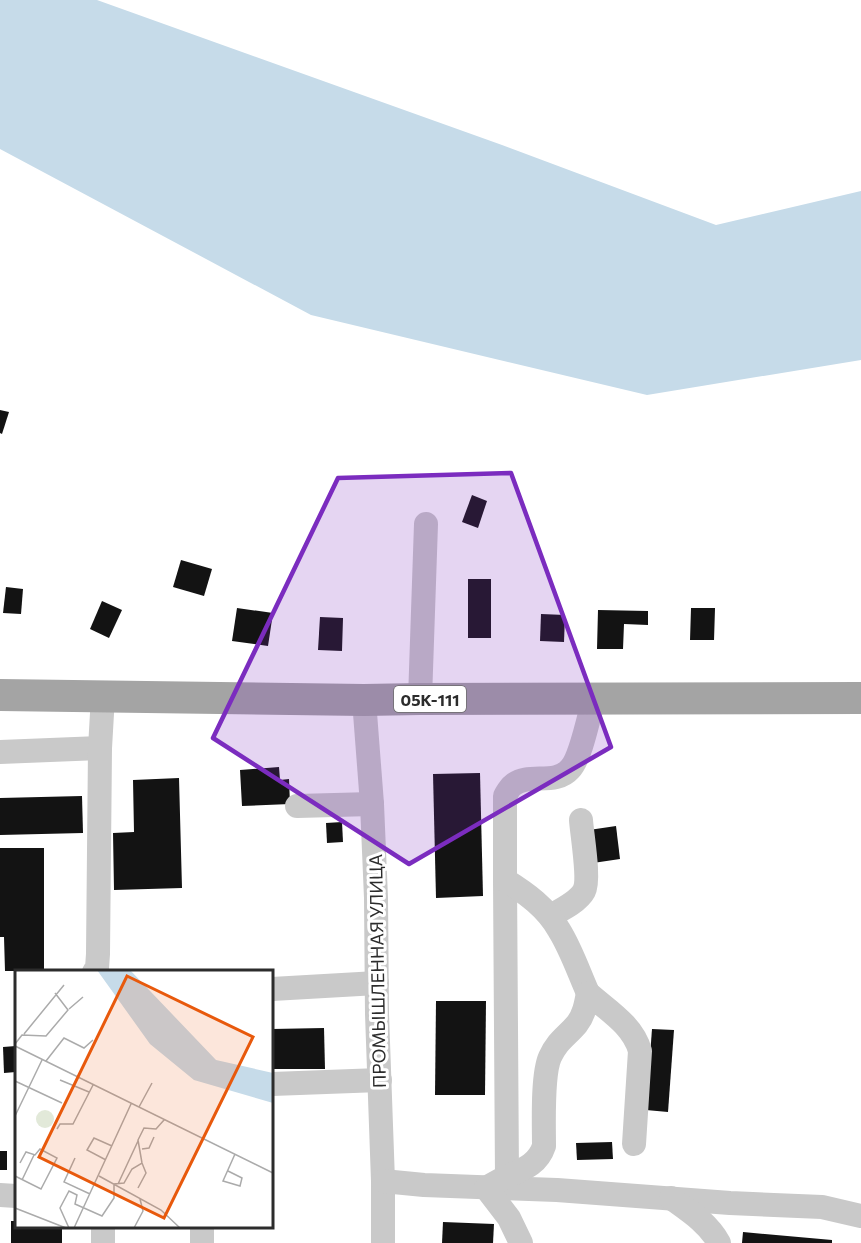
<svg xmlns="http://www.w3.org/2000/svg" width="861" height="1243" viewBox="0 0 861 1243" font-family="Commissioner,sans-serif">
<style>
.water{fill:#c6dbe9}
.building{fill:#131313}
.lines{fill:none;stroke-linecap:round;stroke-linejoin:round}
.minor{stroke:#c9c9c9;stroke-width:24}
.major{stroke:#a4a4a4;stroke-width:32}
.marked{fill:#7b2cbf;fill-opacity:0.2;stroke:#7b2cbf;stroke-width:4.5;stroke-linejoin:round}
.labels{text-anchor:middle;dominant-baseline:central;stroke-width:6;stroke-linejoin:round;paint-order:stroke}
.shield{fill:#fff;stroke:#6b6b6b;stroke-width:1.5}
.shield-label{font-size:16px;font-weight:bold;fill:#2c2c2c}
.street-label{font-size:18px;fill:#2c2c2c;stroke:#fff}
.inset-road{fill:none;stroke:#ababab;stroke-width:1.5}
.view{fill:#e8590c;fill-opacity:0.15;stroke:#e8590c;stroke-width:3}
.inset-edge{fill:none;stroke:#2c2c2c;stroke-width:3}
</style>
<rect width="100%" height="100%" fill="#fff"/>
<!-- water -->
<path class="water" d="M0,0H97L502,145L716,225L861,191V360L647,395L311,315L0,149Z"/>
<!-- building -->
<g class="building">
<path d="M0,410L9,412L2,434L0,433Z"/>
<path d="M472,495L487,501L478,528L462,522Z"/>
<path d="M181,560L212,569L204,596L173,587Z"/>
<rect x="468" y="579" width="23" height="59"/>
<path d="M6,587L23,589L21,614L3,613Z"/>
<path d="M102,601L122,610L109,638L90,629Z"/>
<path d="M237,608L273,613L268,646L232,641Z"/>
<path d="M691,608H715L714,640H690Z"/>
<path d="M598,610L648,611V625L624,624L623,649H597Z"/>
<path d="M541,614L565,615L564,642L540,641Z"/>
<path d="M320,617L343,618L342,651L318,650Z"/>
<path d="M279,767L280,780L289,779L290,804L242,806L240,770Z"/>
<path d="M480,773L483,896L436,898L433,774Z"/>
<path d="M179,778L182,888L114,890L113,833L134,832L133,780Z"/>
<path d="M82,796L83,833L0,835V798Z"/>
<path d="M342,822L343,842L327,843L326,823Z"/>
<path d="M616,826L620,859L593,863L589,830Z"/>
<path d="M0,848H44V971H5L4,937H0Z"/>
<path d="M436,1001H486L485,1095H435Z"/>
<path d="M324,1028L325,1069H272V1029Z"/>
<path d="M652,1029L674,1030L668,1112L646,1110Z"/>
<path d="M16,1046V1072L4,1073L3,1047Z"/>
<path d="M612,1142L613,1159L577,1160L576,1143Z"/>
<rect x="0" y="1151" width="7" height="19"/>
<path d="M11,1221H16V1226H62V1243H11Z"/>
<path d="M443,1222L494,1224L493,1243H442Z"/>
<path d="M743,1232L832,1240V1243H742Z"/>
</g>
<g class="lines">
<!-- minor -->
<g class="minor">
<path d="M420,699L426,524"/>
<path d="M364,700L372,804L376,898L377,1014L383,1181V1243"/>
<path d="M0,752L100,748"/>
<path d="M297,806L372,804"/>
<path d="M505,880L507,1177"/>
<path d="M550,916C561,910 578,902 584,891C590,880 582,835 581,820"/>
<path d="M94,972L97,968L98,954L100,748L103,696"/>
<path d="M272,989L377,983"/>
<path d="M588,993C579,973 571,949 559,930C547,908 526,893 505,880V796C507,793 509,788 513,785C529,772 555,786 570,769C581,758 589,715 594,698"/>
<path d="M272,1084L380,1080"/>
<path d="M383,1181L424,1185L557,1190L730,1203L822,1207L861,1216"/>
<path d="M0,1195L16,1196"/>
<path d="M671,1198C689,1211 708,1223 719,1243"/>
<path d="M103,1226V1243"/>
<path d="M202,1226V1243"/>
<path d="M521,1243L509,1218L486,1188C493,1184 500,1180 508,1176C524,1169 538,1164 544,1146C544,1124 542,1075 550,1057C558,1040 566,1037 577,1024C584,1015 586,1004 588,993C607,1010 633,1025 640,1051L634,1144"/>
</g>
<!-- major -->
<path class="major" d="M0,695L364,700L420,699L861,698"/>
</g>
<!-- marked area -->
<path class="marked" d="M511,473L611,747L409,864L213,738L338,478Z"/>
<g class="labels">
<!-- shield labels -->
<rect class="shield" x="394" y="686" width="72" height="26" rx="4.5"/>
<g class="shield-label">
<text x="430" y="699">05К-111</text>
</g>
<!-- street labels -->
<g class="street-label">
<text transform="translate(377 971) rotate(-91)">ПРОМЫШЛЕННАЯ УЛИЦА</text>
</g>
</g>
<!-- overview -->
<g transform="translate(15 970)">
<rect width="258" height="258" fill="#fff"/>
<path d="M21 149a9 9 0 1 1 18 0a9 9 0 1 1-18 0Z" fill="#e2e9d9"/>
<path d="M82,0H115L201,90L258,103V133L179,110L135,74Z" fill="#c6dbe9"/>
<path class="inset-road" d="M54,39L68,27M9,64L49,15M0,74L7,65L31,66L53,40L40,23M0,76L258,203M31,91L49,68L69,78L78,70M45,110L74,122M0,111L47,133M124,137L137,113M0,146L27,90M42,159L45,154H58L78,115M127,179L134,178L139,167M60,188L49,212L75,224M91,190L72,180L79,168L97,176M127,193L123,170L129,158L141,159L149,150M213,201L227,208L225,216L208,211L220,184M0,206L26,219L42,188L25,179L20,185L11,182L5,193M84,206L146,240L165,258M7,210L19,185M103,214L123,171M0,238L51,258M54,258L45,238L54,221L62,225L60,234L87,246L99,228V214L109,213L117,199L127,193L131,203L123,218M59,258L116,134M119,258L128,241L125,229"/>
<path class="view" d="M112,6L238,67L149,248L24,187Z"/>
<rect width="258" height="258" class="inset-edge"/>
</g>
</svg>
